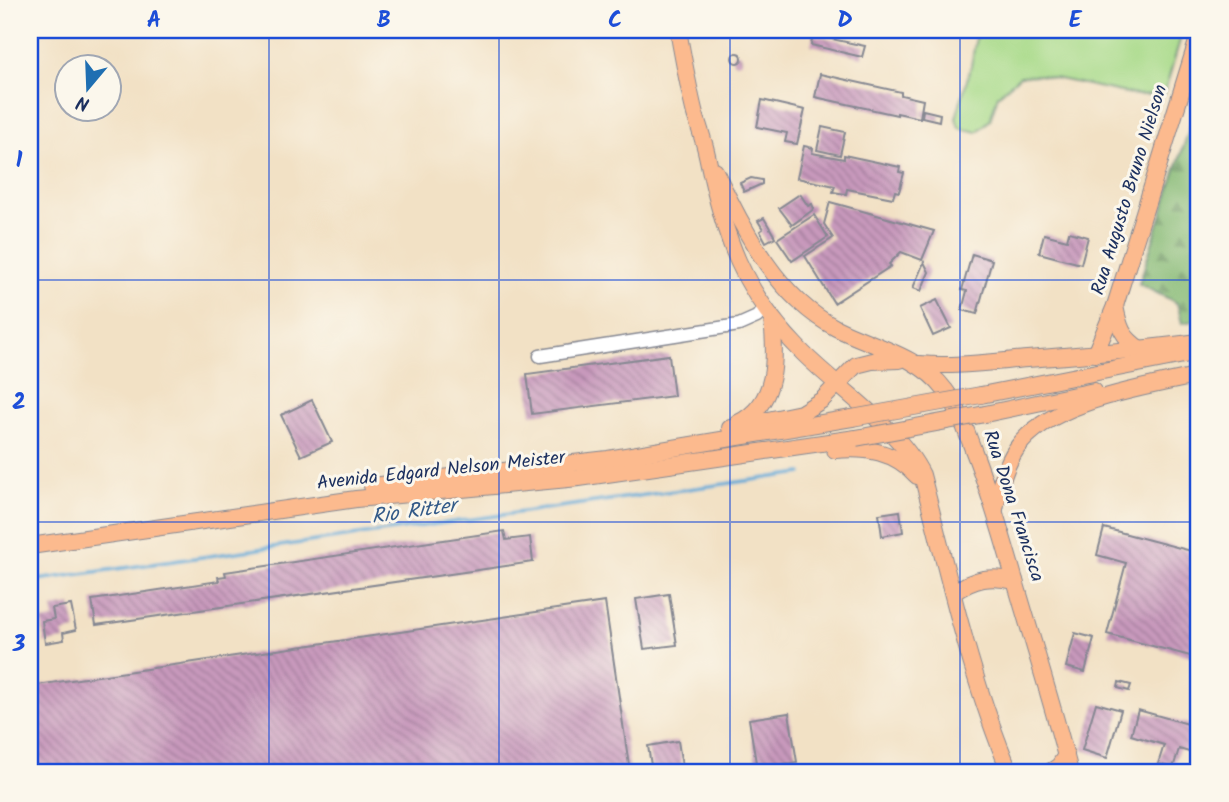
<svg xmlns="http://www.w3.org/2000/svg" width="1229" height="802" viewBox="0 0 1229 802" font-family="Kalam,sans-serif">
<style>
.green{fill:#a8da89;stroke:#628474;stroke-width:2}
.forest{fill:url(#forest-firs);stroke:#50746a;stroke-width:2}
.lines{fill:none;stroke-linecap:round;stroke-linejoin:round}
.stream{stroke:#5fa9d7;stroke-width:3.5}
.building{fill:url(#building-back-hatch)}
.minor-casing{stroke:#868892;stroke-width:15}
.major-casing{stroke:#868892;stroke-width:18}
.minor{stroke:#fff;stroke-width:12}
.major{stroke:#fcba8e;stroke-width:16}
.major-bridge-casing{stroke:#868892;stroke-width:18;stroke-linecap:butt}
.major-bridge{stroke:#fcba8e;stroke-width:16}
.grid{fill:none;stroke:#1d4ed8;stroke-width:2;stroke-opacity:0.55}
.labels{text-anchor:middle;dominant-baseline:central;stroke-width:6;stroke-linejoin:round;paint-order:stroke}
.street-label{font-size:19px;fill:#1b2f5e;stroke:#fbf7ec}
.water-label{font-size:21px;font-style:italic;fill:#335a88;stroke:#fbf7ec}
.neatline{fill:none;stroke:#1d4ed8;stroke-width:2.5}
.grid-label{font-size:23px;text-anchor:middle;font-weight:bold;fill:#1d4ed8}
</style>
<defs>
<pattern id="forest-firs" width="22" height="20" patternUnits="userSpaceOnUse" patternTransform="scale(1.75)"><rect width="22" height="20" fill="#86ba75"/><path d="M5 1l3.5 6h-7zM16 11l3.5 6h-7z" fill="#6d9863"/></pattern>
<pattern id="building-back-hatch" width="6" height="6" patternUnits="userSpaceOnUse" patternTransform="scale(1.75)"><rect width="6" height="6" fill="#c899bc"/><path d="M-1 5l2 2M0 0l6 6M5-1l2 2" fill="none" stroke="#a27d9c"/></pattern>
</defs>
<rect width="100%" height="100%" fill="#fbf7ec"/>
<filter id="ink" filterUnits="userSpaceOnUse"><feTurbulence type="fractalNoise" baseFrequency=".0143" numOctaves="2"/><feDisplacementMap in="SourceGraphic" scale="14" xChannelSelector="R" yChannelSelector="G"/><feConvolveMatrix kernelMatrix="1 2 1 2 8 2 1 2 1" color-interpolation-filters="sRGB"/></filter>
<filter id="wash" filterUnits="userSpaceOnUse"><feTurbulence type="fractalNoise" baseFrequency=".00686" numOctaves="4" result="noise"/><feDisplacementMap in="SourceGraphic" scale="28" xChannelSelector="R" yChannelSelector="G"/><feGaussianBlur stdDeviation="1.57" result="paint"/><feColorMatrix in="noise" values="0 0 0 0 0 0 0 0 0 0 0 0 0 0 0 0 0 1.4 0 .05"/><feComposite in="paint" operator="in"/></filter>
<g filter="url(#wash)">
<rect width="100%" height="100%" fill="#f2e1c5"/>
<!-- green -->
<path class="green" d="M975,30H1183L1164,94L1135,95L1040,75L1020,76L998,95L990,120L977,132L959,128L956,118L971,66L977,31Z"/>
<!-- forest -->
<path class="forest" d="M1199,98V320L1182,323L1177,303L1139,284Z"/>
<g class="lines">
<!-- stream -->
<path class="stream" d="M30,581L802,473"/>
</g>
<g id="blocks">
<!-- building -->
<g class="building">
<path d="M813,35L865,46L862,57L811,45Z"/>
<circle cx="737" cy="58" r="5"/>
<path d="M820,74L901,92V95L923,100L920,118L897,113V115L815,97Z"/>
<path d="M762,100L805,110L797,144L785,142L787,133L757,127Z"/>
<path d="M923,110L940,114L939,121L922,117Z"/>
<path d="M822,127L845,132L840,155L817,150Z"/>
<path d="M804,146L813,148L812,153L844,159V155L900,167L899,172L904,173L899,192L895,191L893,198L847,189L846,194L833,192L835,186L797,178Z"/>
<path d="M751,178L762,180V184L744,192L740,183Z"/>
<path d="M800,194L808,206L812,204L814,209L792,225L779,208Z"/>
<path d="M830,202L934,231L922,260L901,252L889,264L891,266L834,303L805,256L833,238L824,224Z"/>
<path d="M814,215L828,237L792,261L777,239Z"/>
<path d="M764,218L775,237L766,242L760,231L763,229L758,221Z"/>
<path d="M1069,232L1088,237L1081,264L1039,253L1044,234L1067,240Z"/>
<path d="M972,254L992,260L977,314L962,310L967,291L962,290Z"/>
<path d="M924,262L929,272L921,291L913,288Z"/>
<path d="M937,300L951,328L933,336L920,308Z"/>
<path d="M669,355L674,396L532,414L527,374Z"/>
<path d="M312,400L332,442L301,456L281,415Z"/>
<path d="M900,511L903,532L882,536L879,514Z"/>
<path d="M1104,528L1199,553V636L1194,657L1107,634L1126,563L1097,555Z"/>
<path d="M504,531L506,540L530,537L533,562L96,625L92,600L219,581L218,577L226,576L225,572Z"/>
<path d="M669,594L677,645L644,649L636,599Z"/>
<path d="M605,602L630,772H30V686Z"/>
<path d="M71,605L76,630L63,633L64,640L45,643L42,621L54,619L52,608Z"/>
<path d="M1075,633L1094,638L1085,672L1066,667Z"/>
<path d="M1119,682L1131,685L1129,691L1118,688Z"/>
<path d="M1096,703L1121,710L1107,758L1082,750Z"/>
<path d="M1138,710L1199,727V755L1179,749L1173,768L1158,764L1164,745L1131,735Z"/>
<path d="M789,713L797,762L757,769L749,719Z"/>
<path d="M678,741L683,772H652L648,746Z"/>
</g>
</g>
</g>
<g filter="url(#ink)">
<use href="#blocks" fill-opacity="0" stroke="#868892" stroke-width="2"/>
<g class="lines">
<!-- minor casing -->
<g class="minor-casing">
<path id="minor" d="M540,356L739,325L757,317L764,308"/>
</g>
<!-- major casing -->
<g class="major-casing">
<g id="major">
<path d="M678,30C683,58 688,86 695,114C699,127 704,141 707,155C724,237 742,292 803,353C839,389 900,429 922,475C948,573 970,678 1010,772"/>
<path d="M715,171C744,229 775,296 836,328C872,346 920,356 945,390C959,408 966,431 974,452C991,496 1003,539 1016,584C1034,646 1054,709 1070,772"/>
<path d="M1115,306C1119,327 1122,337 1140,349"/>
<path d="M1095,354L1115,306L1199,35"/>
<path d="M919,364C954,367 991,362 1027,359C1084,355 1142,349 1199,342"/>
<path d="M981,395L1199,352"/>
<path d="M985,414L1094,391"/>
<path d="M738,423C778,404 776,357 772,319"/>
<path d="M730,428L801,413L822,400L856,365L872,361L900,360"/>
<path d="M835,450C866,447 895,451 917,476"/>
<path d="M372,486L608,459L852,418"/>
<path d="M995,509C999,488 1005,465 1017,448C1050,400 1145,388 1199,375"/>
<path d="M30,546L356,499L579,478L856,438"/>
<path d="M953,593C974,578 991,575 1015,581"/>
<path d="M1050,772L1059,766L1066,755"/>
</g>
</g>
<!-- minor -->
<use href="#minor" class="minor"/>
<!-- major -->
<use href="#major" class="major"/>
<!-- major-bridge casing -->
<g class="major-bridge-casing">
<g id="major-bridge">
<path d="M852,418L981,395"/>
<path d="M856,438L985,414"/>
</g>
</g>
<!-- major-bridge -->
<use href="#major-bridge" class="major-bridge"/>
</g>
</g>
<!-- grid -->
<path class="grid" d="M269,30V772M499,30V772M730,30V772M960,30V772M30,280H1199M30,522H1199"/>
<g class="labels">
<!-- street labels -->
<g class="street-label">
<text transform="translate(1130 190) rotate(-73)">Rua Augusto Bruno Nielson</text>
<text transform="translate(441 471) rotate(-6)">Avenida Edgard Nelson Meister</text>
<text transform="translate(1013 506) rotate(72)">Rua Dona Francisca</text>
</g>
<!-- water labels -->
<g class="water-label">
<text transform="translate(414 512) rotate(-8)">Rio Ritter</text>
</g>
</g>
<!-- margin -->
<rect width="1229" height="802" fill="none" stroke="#fbf7ec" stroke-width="77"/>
<!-- north arrow -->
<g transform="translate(88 88) rotate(199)"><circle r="33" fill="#fbf7ec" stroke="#a1a7b3" stroke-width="2"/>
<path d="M0-5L12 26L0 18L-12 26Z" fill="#1f6fb2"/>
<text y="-10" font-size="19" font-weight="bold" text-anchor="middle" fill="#1b2f5e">N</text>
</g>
<rect x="38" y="38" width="1152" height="726" class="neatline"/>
<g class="grid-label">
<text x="154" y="27">A</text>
<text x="384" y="27">B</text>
<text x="615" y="27">C</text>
<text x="845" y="27">D</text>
<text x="1075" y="27">E</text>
<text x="19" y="167">1</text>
<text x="19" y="409">2</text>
<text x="19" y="651">3</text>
</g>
</svg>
